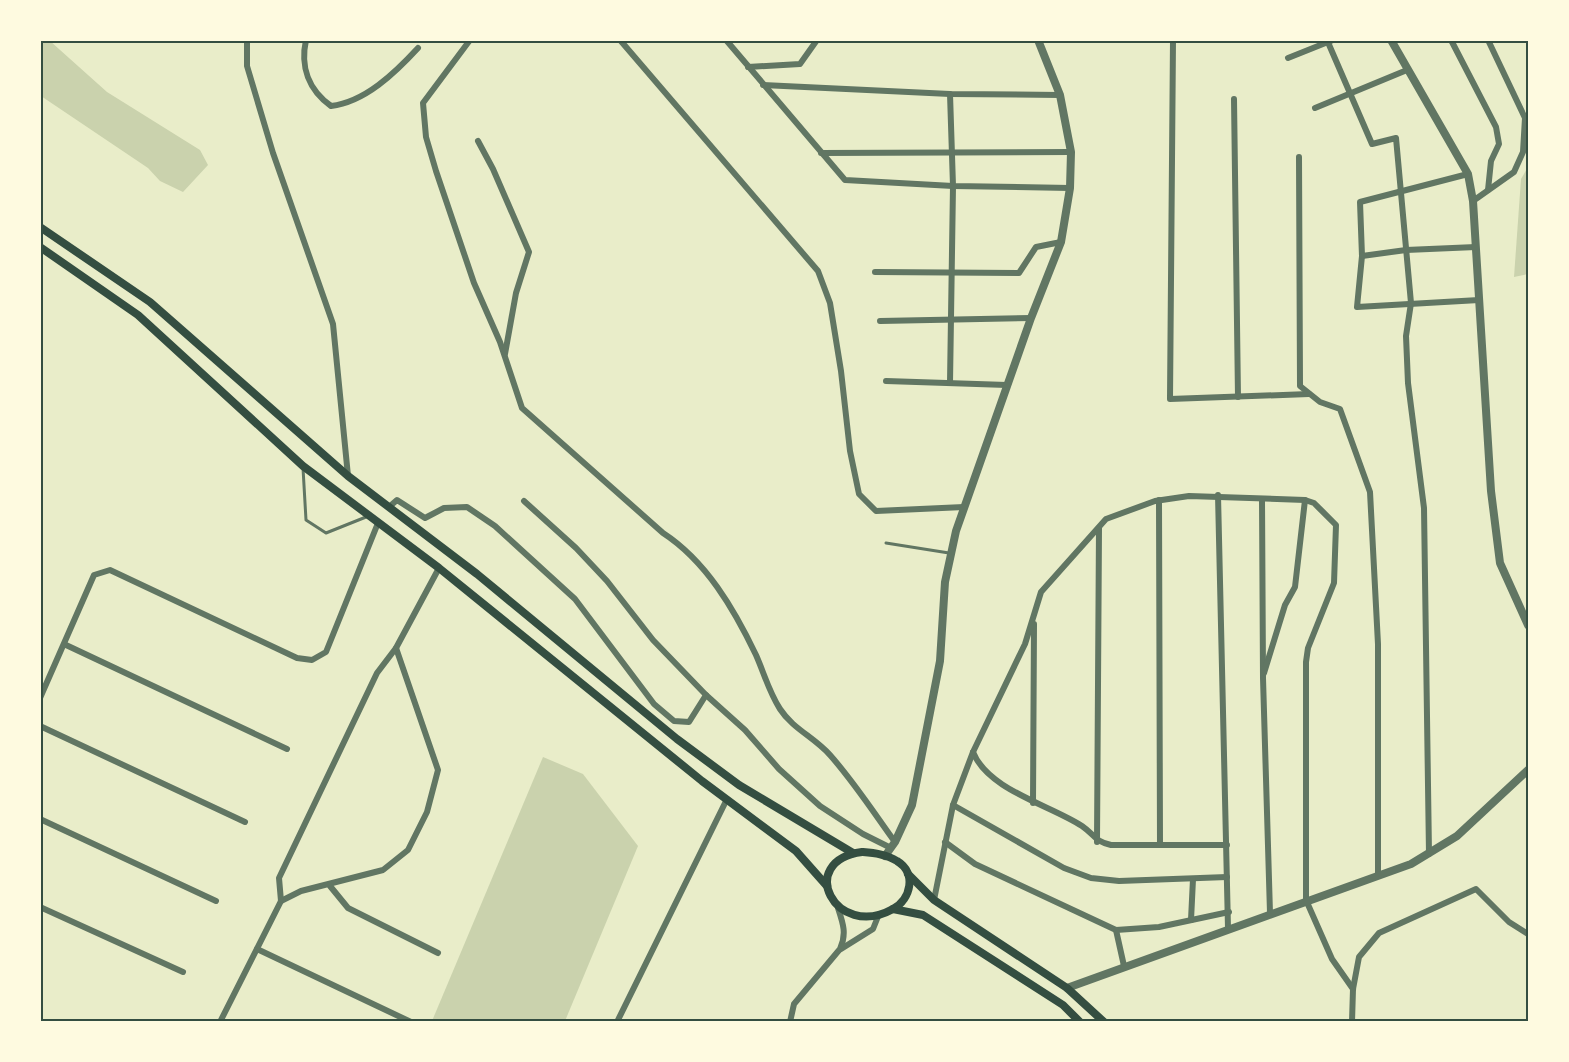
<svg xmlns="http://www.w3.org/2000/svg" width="1569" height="1062" viewBox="0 0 1569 1062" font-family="Figtree,sans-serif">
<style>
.green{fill:#cad2ad}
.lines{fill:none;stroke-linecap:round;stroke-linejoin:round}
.service{stroke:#617663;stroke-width:3}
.minor{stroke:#617663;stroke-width:6}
.tertiary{stroke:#617663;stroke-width:8}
.secondary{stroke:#344e41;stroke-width:8}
.neatline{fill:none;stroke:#344e41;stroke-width:2}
</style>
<rect width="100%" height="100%" fill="#e9edc9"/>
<!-- green -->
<g class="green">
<path d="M40,41H50L107,92L200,150L208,165L183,192L160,181L148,168L41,96Z"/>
<path d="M1528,167V274L1514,277L1521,179Z"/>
<path d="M543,757L583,774L638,846L565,1021H432Z"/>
</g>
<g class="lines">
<!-- service -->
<g class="service">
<path d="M303,468L306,520L326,533L366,517"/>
<path d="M886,543L949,553"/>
</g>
<!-- minor -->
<g class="minor">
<path d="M247,40V66L273,153L333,324L348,476"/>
<path d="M306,40C300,67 309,90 331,106C365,102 395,73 418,48"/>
<path d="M470,40L423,103L426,137L436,171L474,283L500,342L522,408L663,533C706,561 734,609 756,655C764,673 769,692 780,709C793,729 814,737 830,755C854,782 874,813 895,842"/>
<path d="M620,40L818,271L830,303L841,371L850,451L859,494L876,511L964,507"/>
<path d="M726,40L845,180L953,186L1070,188"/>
<path d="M1173,40L1170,399L1309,394"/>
<path d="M1327,40L1372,144L1396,138L1411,303L1406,336L1408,383L1424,508L1429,854"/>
<path d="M1451,40L1496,127L1499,144L1491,161L1488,190"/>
<path d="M1288,58L1333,40"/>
<path d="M748,67L800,64L817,40"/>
<path d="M763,85L950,94L1060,95"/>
<path d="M1234,99L1238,397"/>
<path d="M1315,108L1407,70"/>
<path d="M478,141L493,169L529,252L516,293L505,354"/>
<path d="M821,153L1071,152"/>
<path d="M1299,157L1300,386L1320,402L1340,409L1370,492L1378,644V875"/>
<path d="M1468,174L1360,202L1362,256L1357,307L1479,300"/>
<path d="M1473,201L1514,172L1523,152L1525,118L1488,40"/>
<path d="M1362,256L1406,250L1476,247"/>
<path d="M875,272L1019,273L1036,247L1061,242"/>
<path d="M880,321L1031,318"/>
<path d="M886,381L1007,385"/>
<path d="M950,383L953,186L950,94"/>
<path d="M1218,495L1228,928"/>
<path d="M1262,499L1263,678L1270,913"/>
<path d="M1159,500L1160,845"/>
<path d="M524,501L576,548L607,581L653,640L706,695L745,730L779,769L820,806L863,834L891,848"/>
<path d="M389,507L397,500L425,518L444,508L467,507L495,526L575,599L654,704L674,721L689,722L706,695"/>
<path d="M66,645L287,749"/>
<path d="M1264,673L1285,605L1295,587L1305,500"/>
<path d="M40,698L94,575L110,570L297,658L312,660L326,652L378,523"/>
<path d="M40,726L245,822"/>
<path d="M973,752C988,790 1050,805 1082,826C1095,835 1094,841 1111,845H1227"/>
<path d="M1033,803L1034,624"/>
<path d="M953,805L1064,868L1091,878L1119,881L1227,877"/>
<path d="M40,819L216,901"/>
<path d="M945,842L975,864L1116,930L1159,927L1229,912"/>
<path d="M1097,842L1099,528"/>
<path d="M330,886L348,908L438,953"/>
<path d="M934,900L953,805L973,752L1025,644L1041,592L1106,519L1155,501L1189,496L1305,500L1314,503L1336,525L1334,583L1308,648L1306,662V900L1332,959L1353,989"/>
<path d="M281,901L301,891L383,870L408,850L427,812L438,770L396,648"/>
<path d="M40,907L183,972"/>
<path d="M1191,920L1193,879"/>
<path d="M1116,930L1124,966"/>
<path d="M257,949L411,1022"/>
<path d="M841,949L873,929L879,914"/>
<path d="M220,1022L281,901L279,878L377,673L396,648L439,568"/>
<path d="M617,1022L727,799"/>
<path d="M790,1022L794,1004L840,949C847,934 843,923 838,908"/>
<path d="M1352,1022L1353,989L1359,957L1379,933L1476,889L1509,922L1528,934"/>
</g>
<!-- tertiary -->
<g class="tertiary">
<path d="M1391,40L1468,174L1473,201L1491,491L1500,563L1528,625"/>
<path d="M885,856L895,842L912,805L940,661L945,582L956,531L1031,318L1061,242L1070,188L1071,152L1060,95L1038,40"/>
<path d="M1067,988L1411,864L1457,836L1528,770"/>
</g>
<!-- secondary -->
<g class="secondary">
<path d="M40,227L150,302L348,476L477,574L677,739L739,785L853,853"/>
<path d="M40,247L138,315L303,466L439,568L702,781L796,851L827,886"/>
<path d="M862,852C873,853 886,854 897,861C917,873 911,899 893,909C835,941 795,861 862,852Z"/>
<path d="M908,874L934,900L1067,988L1104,1022"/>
<path d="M893,909L923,915L1063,1005L1080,1022"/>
</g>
</g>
<!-- border -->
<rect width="1569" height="1062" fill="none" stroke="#fefae0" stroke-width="84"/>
<rect x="42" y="42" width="1485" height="978" class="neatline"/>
</svg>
